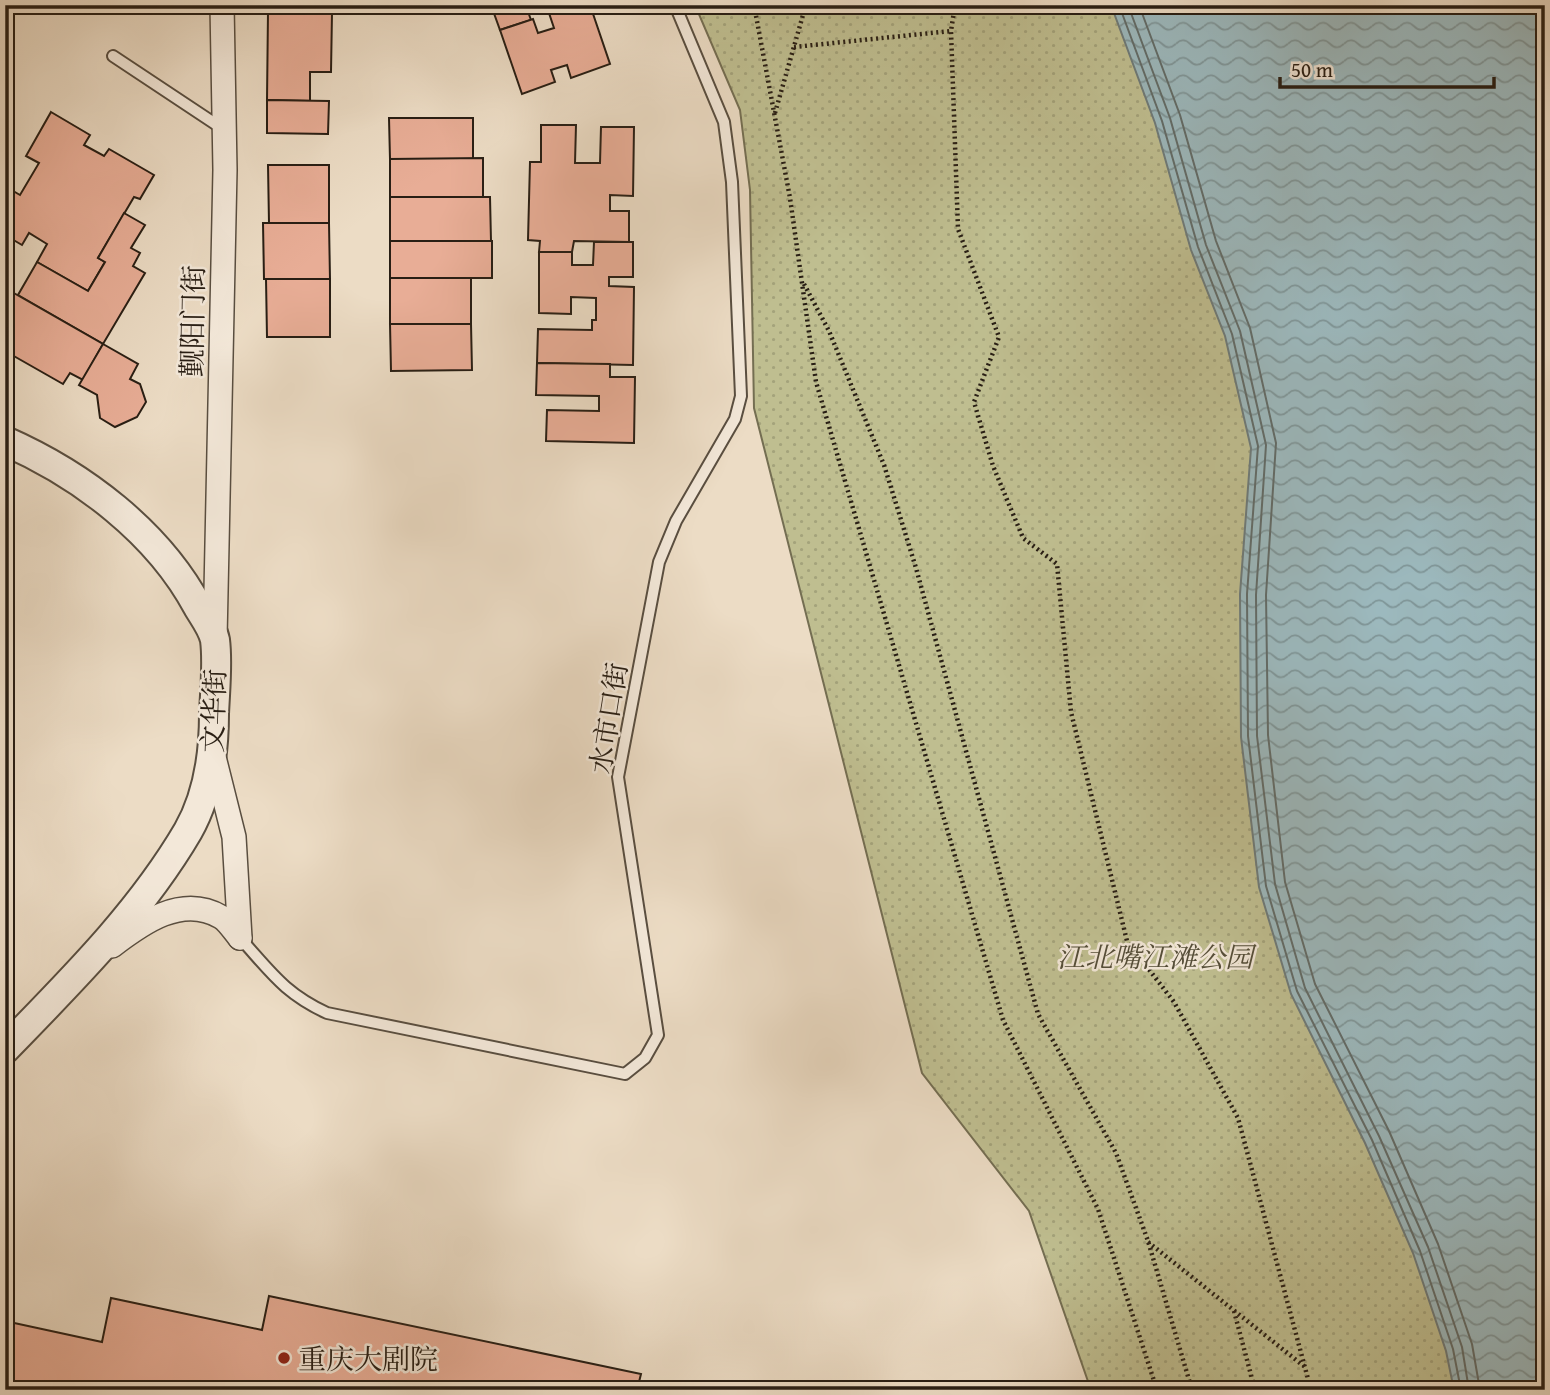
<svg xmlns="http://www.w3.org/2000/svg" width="1550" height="1395" viewBox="0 0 1550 1395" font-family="'Gentium Book Plus','Noto Serif SC',serif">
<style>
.green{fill:url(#green-dots);stroke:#746e52;stroke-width:2}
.water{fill:url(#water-waves);stroke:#6e7b7a;stroke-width:2}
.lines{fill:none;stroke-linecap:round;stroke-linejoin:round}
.shore{stroke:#626c69;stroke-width:2}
.building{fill:#e8ad96;stroke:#281e14;stroke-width:2}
.service-casing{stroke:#594e40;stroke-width:14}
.minor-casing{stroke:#594e40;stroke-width:26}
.tertiary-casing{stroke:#594e40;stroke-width:32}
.path{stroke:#281e14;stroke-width:4.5;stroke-dasharray:2 3.5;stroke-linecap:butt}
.service{stroke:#f3e8d9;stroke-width:10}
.minor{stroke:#f3e8d9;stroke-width:23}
.tertiary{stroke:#f3e8d9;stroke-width:28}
.poi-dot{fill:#8f2418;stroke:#f3e8d9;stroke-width:2.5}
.labels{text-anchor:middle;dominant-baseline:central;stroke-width:5;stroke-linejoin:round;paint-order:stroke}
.street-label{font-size:28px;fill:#281e14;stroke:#f3e8d9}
.park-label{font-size:28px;font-style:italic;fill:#554e39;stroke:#f3e8d9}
.poi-label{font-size:28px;fill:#281e14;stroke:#f3e8d9;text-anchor:start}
</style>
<defs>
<pattern id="green-dots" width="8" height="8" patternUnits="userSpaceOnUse" patternTransform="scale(1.75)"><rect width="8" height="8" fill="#bfbe90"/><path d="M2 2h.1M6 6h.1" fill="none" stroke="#a4a37b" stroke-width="1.8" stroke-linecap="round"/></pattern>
<pattern id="water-waves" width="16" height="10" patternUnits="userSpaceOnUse" patternTransform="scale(1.75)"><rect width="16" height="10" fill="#9cb9be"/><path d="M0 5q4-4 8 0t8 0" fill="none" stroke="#7f9699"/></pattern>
</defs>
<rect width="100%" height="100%" fill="#ecdcc5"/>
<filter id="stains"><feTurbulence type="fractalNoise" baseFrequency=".00286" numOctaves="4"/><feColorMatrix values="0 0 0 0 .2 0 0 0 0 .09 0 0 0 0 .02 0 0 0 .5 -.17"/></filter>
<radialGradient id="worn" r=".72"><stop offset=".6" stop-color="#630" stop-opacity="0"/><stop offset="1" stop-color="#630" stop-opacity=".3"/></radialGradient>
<!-- green -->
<path class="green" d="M695,5H1163L1481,1390H1091L1029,1211L922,1073L754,408L750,190L740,110Z"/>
<!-- water -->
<path class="water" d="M1111,5H1545V1390H1454L1446,1351L1413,1253L1365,1143L1291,994L1259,887L1241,737L1240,594L1251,448L1225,336L1191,250L1155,123Z"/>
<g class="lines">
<!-- shore -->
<g class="shore">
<path d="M1119,5L1162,121L1198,247L1232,334L1258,446L1247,594L1248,736L1266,886L1297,991L1372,1140L1420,1251L1453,1349L1461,1390"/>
<path d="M1128,5L1170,118L1206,245L1240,331L1266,445L1256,595L1257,736L1275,884L1305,988L1379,1136L1428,1247L1462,1347L1469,1390"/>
<path d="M1139,5L1180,115L1216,241L1250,328L1276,443L1266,595L1268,735L1285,882L1315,984L1389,1131L1438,1244L1472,1344L1480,1390"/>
</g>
</g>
<!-- building -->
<g class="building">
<path d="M268,5H304V13L268,12Z"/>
<path d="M491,5H529L526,6L531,20L500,30Z"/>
<path d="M572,5H590L610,64L571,78L567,65L551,70L555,82L522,94L500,30L533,19L538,33L554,28L549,13Z"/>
<path d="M268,12L332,13L331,72H310V101L267,100Z"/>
<path d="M267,100L329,101L328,134L267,133Z"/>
<path d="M51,112L90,135L84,145L104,156L109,149L154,175L140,199L134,197L98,258L105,262L88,291L37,262L47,244L29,233L22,245L5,235V192L8,188L20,195L39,163L26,156Z"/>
<path d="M389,118H473V159H390Z"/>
<path d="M541,125H576L575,163H600L601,127H634L633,196L610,195V211H629V242L574,241L572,252H539L540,241L528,240L530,162H541Z"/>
<path d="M483,158V197H390V159Z"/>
<path d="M268,165H329V223H269Z"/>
<path d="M390,197H490L491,241H390Z"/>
<path d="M124,213L145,225L131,248L140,253L133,266L145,273L103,344L18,295L37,262L88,291L105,262L98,258Z"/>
<path d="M263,223H329L330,279H264Z"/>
<rect x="390" y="241" width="102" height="37"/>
<path d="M594,242H633V277H609V286L634,287L633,365L537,363L538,329L592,330V320H596V298L571,297V314L539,313V252H572V265H593Z"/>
<rect x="390" y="278" width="81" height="46"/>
<path d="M266,279H330V337H267Z"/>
<path d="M5,288L103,344L83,380L70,373L63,384L5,351Z"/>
<path d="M390,324H471L472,370L391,371Z"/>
<path d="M103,344L138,364L130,379L140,384L146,402L137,417L115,427L100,418L97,395L79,385Z"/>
<path d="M537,363L610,364V377H635L634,443L546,441L547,410L599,411V396L536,395Z"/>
<path d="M269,1296L641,1374L637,1390H5V1321L102,1342L111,1298L262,1330Z"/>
</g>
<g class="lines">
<!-- service casing -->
<g class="service-casing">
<g id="service">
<path d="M113,56L223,129"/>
<path d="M240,938C271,972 284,993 327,1013L625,1074L645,1058L658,1035L618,777L659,562L676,521L735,419L741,396L732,182L724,122L675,5"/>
</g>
</g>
<!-- minor casing -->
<g class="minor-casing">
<g id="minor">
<path d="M215,638L225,170L222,5"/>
<path d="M214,757L234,837L240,938"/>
<path d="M112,946C142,923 182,894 221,917C228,921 234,931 240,938"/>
</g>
</g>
<!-- tertiary casing -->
<g class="tertiary-casing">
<path id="tertiary" d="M5,441C82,475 158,532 198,607C204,617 213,629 215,640C218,663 215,690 214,714C214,753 208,796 188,831C140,913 71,981 5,1049"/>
</g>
<!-- path -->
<g class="path">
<path d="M754,5L790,198L816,382L1003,1020L1098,1209L1157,1390"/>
<path d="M955,5L951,31L958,229L999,337L974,402L993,466L1023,538L1057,564L1071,712L1127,941L1174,1002L1238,1118L1311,1390"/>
<path d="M794,47L951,31"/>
<path d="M775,113L803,15L801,5"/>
<path d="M804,284L829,331L884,465L916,568L1038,1014L1116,1153L1148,1241L1192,1390"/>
<path d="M1148,1242L1305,1367"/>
<path d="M1234,1311L1255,1390"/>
</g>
<!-- service -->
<use href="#service" class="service"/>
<!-- minor -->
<use href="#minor" class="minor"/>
<!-- tertiary -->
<use href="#tertiary" class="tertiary"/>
</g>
<!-- markers -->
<circle class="poi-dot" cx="284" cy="1358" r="7"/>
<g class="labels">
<!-- street labels -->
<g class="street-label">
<text transform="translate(192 321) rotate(-89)">觐阳门街</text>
<text transform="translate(213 711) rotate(-88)">文华街</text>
<text transform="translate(608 718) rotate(-81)">水市口街</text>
</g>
<!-- park labels -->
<g class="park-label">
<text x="1155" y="956">江北嘴江滩公园</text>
</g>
<!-- poi labels -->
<g class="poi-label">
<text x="298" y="1358">重庆大剧院</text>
</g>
</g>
<!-- margin -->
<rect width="1550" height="1395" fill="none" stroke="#ecdcc5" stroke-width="28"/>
<rect x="7" y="7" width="1536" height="1381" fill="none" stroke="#281e14" stroke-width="3.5"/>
<rect x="14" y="14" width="1522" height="1367" fill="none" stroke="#281e14" stroke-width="2"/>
<!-- scale -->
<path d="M1280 77v10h214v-10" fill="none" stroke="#281e14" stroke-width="3.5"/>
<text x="1291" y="77" font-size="21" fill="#281e14" stroke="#f3e8d9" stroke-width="5" paint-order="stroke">50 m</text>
<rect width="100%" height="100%" filter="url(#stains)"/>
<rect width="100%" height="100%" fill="url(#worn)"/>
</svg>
